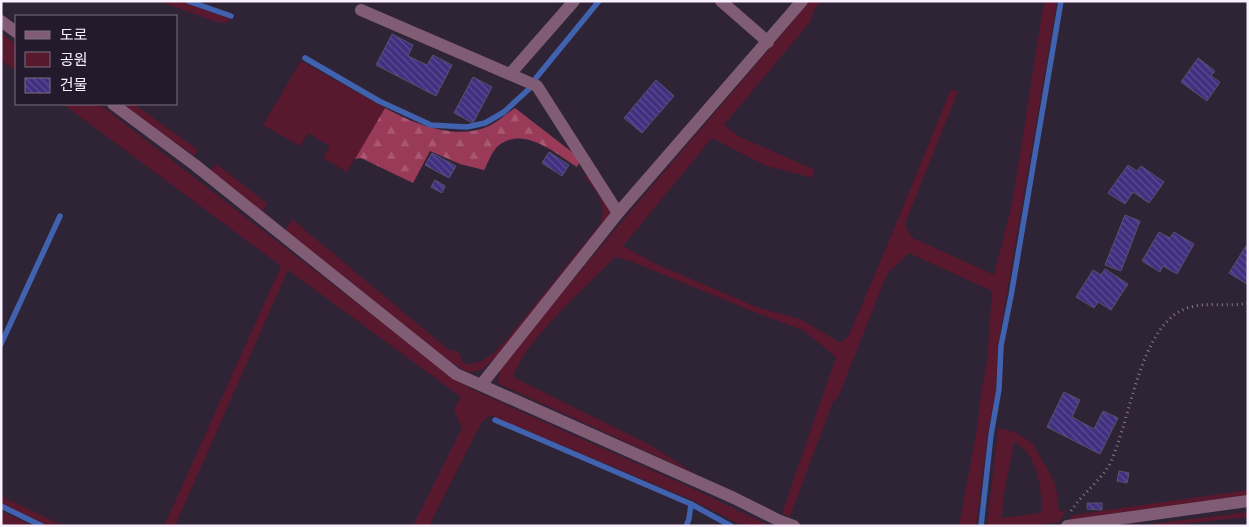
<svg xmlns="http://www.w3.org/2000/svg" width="1249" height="527" viewBox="0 0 1249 527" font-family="'IBM Plex Sans','Noto Sans KR',sans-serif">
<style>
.green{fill:#58182d;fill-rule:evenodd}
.forest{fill:url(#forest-firs)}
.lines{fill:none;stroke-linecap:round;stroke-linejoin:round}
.stream{stroke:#4062af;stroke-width:5.5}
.building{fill:url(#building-back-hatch);stroke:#55536b}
.path{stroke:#877c8d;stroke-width:3;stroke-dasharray:1 4;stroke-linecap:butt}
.minor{stroke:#805d75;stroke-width:12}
</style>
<defs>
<pattern id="forest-firs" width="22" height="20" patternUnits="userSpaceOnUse" patternTransform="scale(1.25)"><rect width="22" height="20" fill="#993b58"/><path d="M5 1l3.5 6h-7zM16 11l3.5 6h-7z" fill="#a85871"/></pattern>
<pattern id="building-back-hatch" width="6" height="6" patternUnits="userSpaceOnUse" patternTransform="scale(1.25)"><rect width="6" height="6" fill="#412f7f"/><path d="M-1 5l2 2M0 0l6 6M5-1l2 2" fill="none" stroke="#5d4e92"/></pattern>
</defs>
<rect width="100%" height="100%" fill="#2f2336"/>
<!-- green -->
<g class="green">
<path d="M158,1H182L231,19L225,23L217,22Z"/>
<path d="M810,1H821L814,10L810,22L724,125L738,136L815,170L812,178L764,165L712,138L623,246L654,263L757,307L800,319L841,343L849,335L889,241L951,89L958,92L905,224L911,237L994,275L1012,204L1044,1H1057L998,345L996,389L987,438L976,526H959L976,434L982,388L987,363L992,291L909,253L887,274L839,395L832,404L790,517L782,513L836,357L803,330L759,314L630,261L615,257C587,286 524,341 513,377L652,446L696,474L497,383L501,367L515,349L629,213Z"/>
<path d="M1,33L16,44V71L1,60Z"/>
<path d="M301,61L385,108L347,172L323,158L330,146L308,133L300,146L263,125Z"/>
<path d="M63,104H99L454,378L471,389L700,492L770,526H743L694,501L490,415L481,423L429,526H413L462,428L454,410L461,397L288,270L175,526H164L281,266Z"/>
<path d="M119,104H134L198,150L194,156Z"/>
<path d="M216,164L267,203L262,214L213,176L211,170Z"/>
<path d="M584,176L590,177L610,206V214L508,345L483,369L473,372L465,371L449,361L285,231L292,219L449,350L459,352L463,363L469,364L482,361L494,353L507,339L601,223C607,201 597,192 584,176Z"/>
<path d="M998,428L1015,432L1033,444L1053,479L1057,493L1059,512L1066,510L1059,522L1030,526H987ZM1014,442C1037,451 1043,491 1041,513L1002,518L1003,499Z"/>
<path d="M1248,490V496L1069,521L1073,515Z"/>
<path d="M1,496L64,526H48L1,503Z"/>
<path d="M1,511L33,526H6L1,524Z"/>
<path d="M1248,512V517L1162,526H1151V524Z"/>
</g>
<!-- forest -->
<path class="forest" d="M385,108C415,124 455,141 489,126C498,122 506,114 515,108L581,159L577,167C555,153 523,125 498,146C492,151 488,163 484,170L460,164L430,151L413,183L361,158L355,159Z"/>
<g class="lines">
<!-- stream -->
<g class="stream">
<path d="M188,1L231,16"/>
<path d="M305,58L379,101L431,125L467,127L485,123L504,112L529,89"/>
<path d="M536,78L599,1"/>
<path d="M1,344L60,216"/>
<path d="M495,420L691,504L731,526"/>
<path d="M1,506L42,526"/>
<path d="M686,526L689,519L691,504"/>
<path d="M981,526L991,435L999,389L1001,346L1011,296L1061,1"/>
</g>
</g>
<!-- building -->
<g class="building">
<path d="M392,34L413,45L408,56L427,65L433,55L452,65L436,96L376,65Z"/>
<path d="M1198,58L1215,71L1211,76L1220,82L1207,101L1181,82Z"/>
<path d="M473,77L492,87L473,123L454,113Z"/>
<path d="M656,80L674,96L642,133L624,118Z"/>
<path d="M549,152L569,165L562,176L542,163Z"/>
<path d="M432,153L456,166L449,178L425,165Z"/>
<path d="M1128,165L1137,171L1141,166L1164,182L1149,203L1133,192L1125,204L1108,193Z"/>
<path d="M435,180L445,186L442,193L431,187Z"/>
<path d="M1125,215L1140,221L1121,271L1105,265Z"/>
<path d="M1159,232L1170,238L1174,232L1194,244L1177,274L1163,266L1160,272L1142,261Z"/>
<path d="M1246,246L1248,247L1247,284L1229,273Z"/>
<path d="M1105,269L1128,284L1111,310L1098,302L1094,308L1076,297L1093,270L1101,275Z"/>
<path d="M1064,392L1080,400L1072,417L1094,429L1103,411L1118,418L1100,454L1047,427Z"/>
<path d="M1119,471L1129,473L1127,483L1117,481Z"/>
<path d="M1087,503H1102V510L1087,509Z"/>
</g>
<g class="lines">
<!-- path -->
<path class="path" d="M1071,511C1082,494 1098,483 1108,467C1112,461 1114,453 1117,446C1131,408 1142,336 1177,313C1199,299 1224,308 1248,303"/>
<!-- minor -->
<g class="minor">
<path d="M721,1L768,42"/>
<path d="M361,10L537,86L618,213"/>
<path d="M1,21L16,32"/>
<path d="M510,74L574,1"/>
<path d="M113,104L195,165L456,374L734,498L778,520L794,526"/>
<path d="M481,385L618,213L802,1"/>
<path d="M1067,526L1248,501"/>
</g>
</g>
<!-- border -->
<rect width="1249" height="527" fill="none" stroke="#f9f1fe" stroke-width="5"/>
<!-- legend -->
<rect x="15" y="15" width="162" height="90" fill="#25192c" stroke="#7a6f80"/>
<rect x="25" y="31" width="25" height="8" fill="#805d75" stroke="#7a6f80"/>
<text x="60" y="40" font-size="15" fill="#f9f1fe">도로</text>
<rect x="25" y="52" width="25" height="15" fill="#58182d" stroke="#7a6f80"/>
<text x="60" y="65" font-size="15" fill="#f9f1fe">공원</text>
<rect x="25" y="78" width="25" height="15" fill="url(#building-back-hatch)" stroke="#7a6f80"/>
<text x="60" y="90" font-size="15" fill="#f9f1fe">건물</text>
</svg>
